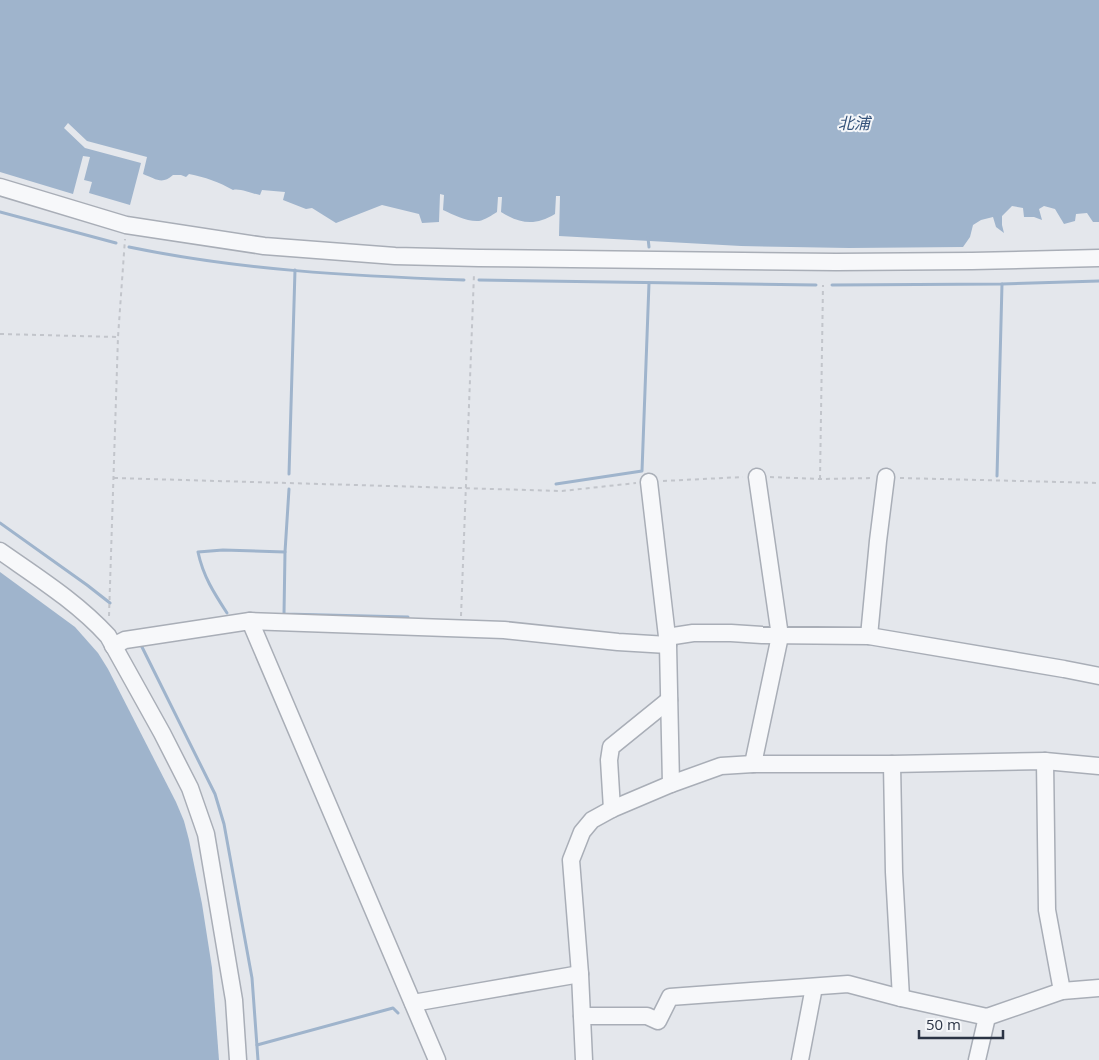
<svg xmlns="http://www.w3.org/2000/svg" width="1099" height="1060" viewBox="0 0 1099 1060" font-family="'Open Sans','Noto Sans JP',sans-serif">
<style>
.water{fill:#9fb4cc}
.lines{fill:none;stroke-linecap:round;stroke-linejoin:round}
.stream{stroke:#9fb4cc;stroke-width:3}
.minor-casing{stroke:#a9aeb7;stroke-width:19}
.path{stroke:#c2c5cb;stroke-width:2;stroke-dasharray:4 4;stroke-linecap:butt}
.minor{stroke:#f7f8fa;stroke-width:16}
.labels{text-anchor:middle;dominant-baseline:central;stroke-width:4;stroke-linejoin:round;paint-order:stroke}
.water-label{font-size:16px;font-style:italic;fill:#34527a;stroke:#f4f6f9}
</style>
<rect width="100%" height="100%" fill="#e4e7ec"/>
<!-- water -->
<g class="water">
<path d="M0,0H1099V222H1093L1087,213L1076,214L1075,221L1064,224L1055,209L1044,206L1039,209L1042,220L1034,217H1024L1023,208L1012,206L1002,216V225L1004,233L996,227L993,217L981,220L973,225L970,237L963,247L849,248L741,246L559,236L560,196H556L555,214C535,226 521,224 501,212L502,197H498L497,212C492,215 485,220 479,221C467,222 454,215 443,210L444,195L440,194L439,222L422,223L419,214L382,205L336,223L312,208L306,209L283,200L285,192L262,190L260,195C253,194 240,188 233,190C219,182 205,177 189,174L186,177L181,175H173C162,185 156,179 143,174L147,157L87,141L68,123L64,128L85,148L141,163L130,205L89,193L92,182L84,180L90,157L83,156L73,194L0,172Z"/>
<path d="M0,572L75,627L98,653L108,669L176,802L184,821L189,840L202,904L212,968L219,1060H0Z"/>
</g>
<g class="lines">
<!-- stream -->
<g class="stream">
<path d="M0,212L116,243"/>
<path d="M648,238L649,247"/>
<path d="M129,247C239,270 352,276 464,280"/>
<path d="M479,280L816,285"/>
<path d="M832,285L1002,284L1099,281"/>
<path d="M289,474L295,270"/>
<path d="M997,476L1002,284"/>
<path d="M556,484L642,471L649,283"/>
<path d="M289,489L285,552L284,614L408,617"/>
<path d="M0,523L87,585L110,603"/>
<path d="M227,613C214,593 203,576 198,552L223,550L285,552"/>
<path d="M140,643L215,794L224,824L252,978L258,1060"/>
<path d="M257,1045L393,1008L398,1013"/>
</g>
<!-- minor casing -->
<g class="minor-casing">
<g id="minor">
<path d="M0,187L126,225L264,246L395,256L479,258L836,262L972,261L1099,258"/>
<path d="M649,482L668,645L671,784"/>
<path d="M0,551C37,577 77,602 108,636L162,733L190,788L206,834L234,1000L238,1060"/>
<path d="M250,621L437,1060"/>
<path d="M869,636L878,541L886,477"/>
<path d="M667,637L693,633H731L762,635L869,636L1064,669L1099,676"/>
<path d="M113,646L125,640L250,621L504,630L618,642L668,645"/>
<path d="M1045,761L1047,910L1062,991"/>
<path d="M753,764L780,636L757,477"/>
<path d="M892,764L894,872L901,998"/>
<path d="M612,809L609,760L611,747L669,700"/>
<path d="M413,1003L580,974"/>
<path d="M582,1016H647L658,1021L670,997L848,984L901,998L987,1017L1062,991L1099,988"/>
<path d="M584,1060L580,974L571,860L582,832L592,820L612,809L671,784L721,766L753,764H892L1045,761L1099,766"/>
<path d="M800,1060L814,987"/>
<path d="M977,1060L987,1017"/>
</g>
</g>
<!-- path -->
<g class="path">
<path d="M0,334L118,337"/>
<path d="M770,477L820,479L873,478"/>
<path d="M114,478L562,491L636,483"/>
<path d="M900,478L1099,483"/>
<path d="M820,479L823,285"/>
<path d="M663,481L743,477"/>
<path d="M109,616L118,337L125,239"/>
<path d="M461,616L474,274"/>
</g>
<!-- minor -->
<use href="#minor" class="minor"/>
</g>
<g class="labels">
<!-- water labels -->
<g class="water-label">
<text x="854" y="123">北浦</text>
</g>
</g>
<!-- scale -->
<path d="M919 1030v8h84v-8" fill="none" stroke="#2b3445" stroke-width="2.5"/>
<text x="926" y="1030" font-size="15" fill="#2b3445" stroke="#f4f6f9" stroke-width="4" paint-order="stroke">50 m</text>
</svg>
